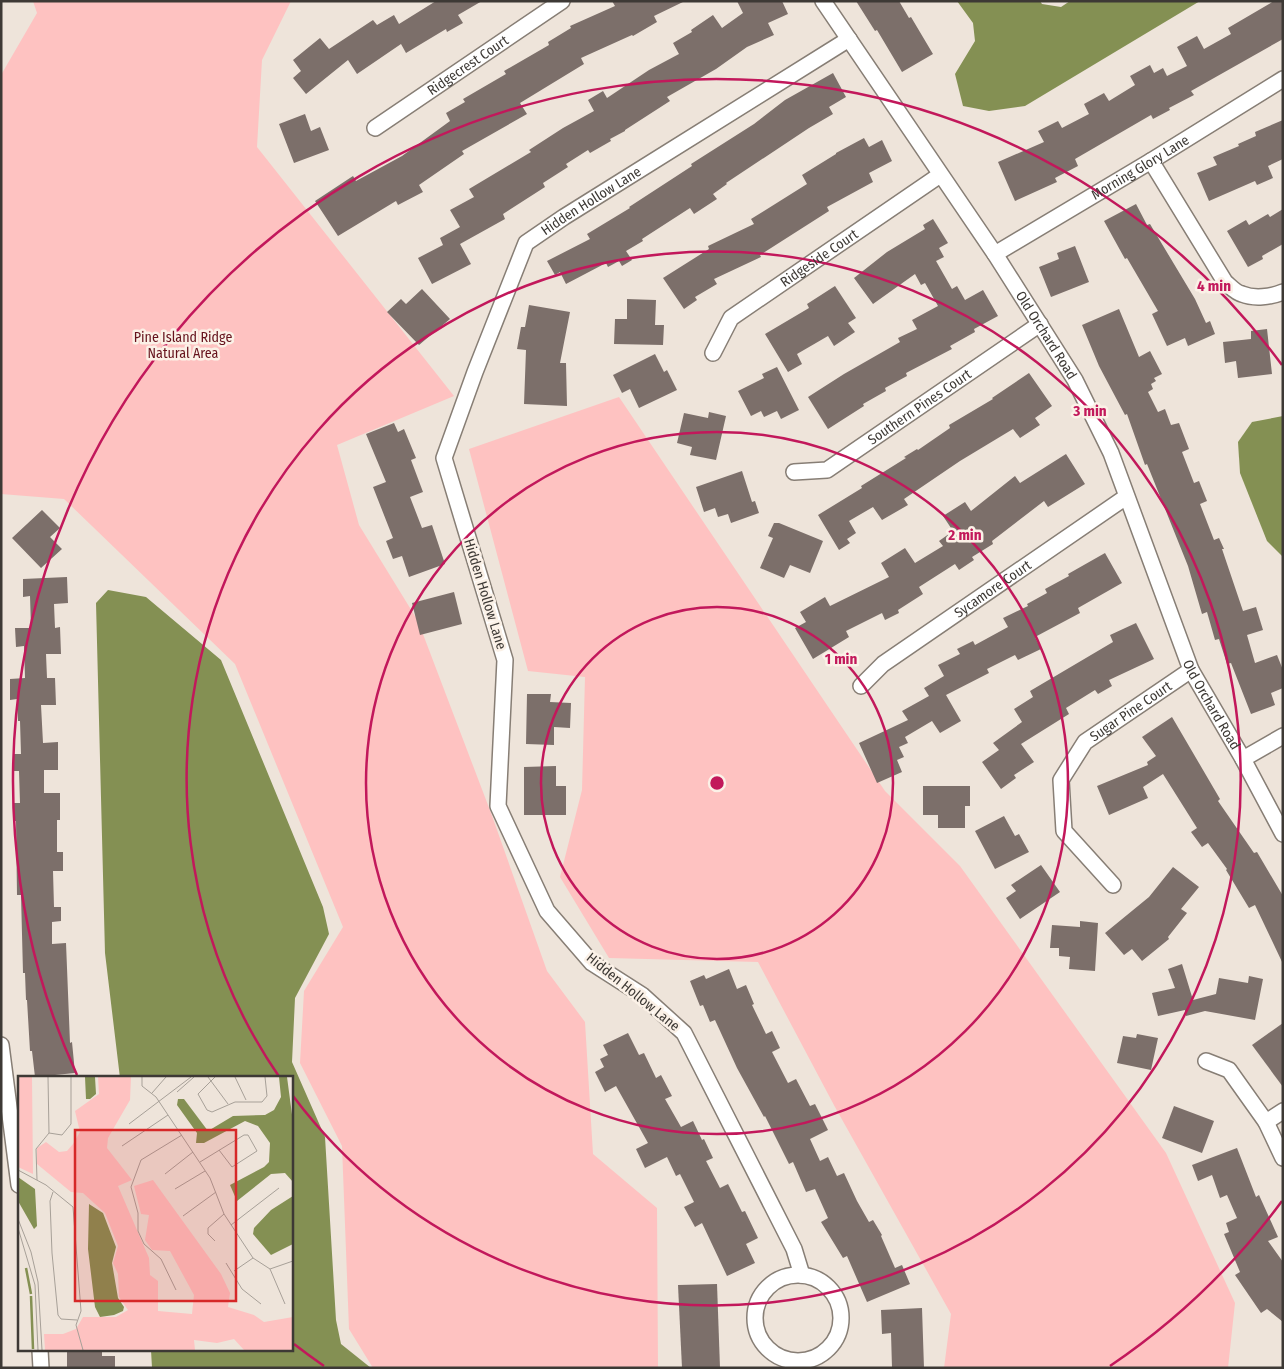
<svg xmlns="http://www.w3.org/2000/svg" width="1284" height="1369" viewBox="0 0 1284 1369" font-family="'Fira Sans Condensed',sans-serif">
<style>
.green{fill:#fec2c1}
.water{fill:#849053}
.building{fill:#7c6f6a}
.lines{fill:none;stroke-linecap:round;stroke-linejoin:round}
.minor-casing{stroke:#877e75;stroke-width:18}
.minor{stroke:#fff;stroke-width:15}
.ring{fill:none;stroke:#c2185b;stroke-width:2.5}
.labels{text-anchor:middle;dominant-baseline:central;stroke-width:5;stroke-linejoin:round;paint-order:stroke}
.street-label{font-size:14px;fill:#3d3935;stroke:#fbf1e7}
.park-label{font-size:14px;fill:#65121c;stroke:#fbf1e7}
.inset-river{fill:none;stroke:#849053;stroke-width:2.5}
.inset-road{fill:none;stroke:#a7a098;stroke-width:1}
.view{fill:#d62828;fill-opacity:0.15;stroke:#d62828;stroke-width:2.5}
.inset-edge{fill:none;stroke:#3d3935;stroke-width:2.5}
.centre{fill:#c2185b;stroke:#fbf1e7;stroke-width:2.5}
.ring-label{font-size:15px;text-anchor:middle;font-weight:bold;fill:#c2185b;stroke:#fbf1e7;stroke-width:5;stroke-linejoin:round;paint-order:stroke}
</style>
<rect width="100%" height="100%" fill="#eee4da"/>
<!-- green -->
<g class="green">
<path d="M33,1H291L262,60L257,147L454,396L337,445L359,525L418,621L491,813L547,971L585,1022L593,1154L657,1208L658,1368H373L349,1329L342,1146L300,1063L304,991L343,927L235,664L64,499L1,494V75L37,13Z"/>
<path d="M619,397L885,791L960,866L1166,1153L1235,1303L1228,1368H944L951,1314L835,1107L758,962L609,958L560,877L582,790L585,677L528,671L469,449Z"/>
</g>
<!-- water -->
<g class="water">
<path d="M957,1H1040L1042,4L1061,7L1070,1H1200L1025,106L989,111L963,106L955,74L975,41L973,23Z"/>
<path d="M1283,416V557L1267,541L1240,473L1238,442L1252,422Z"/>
<path d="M108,590L146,597L221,660L323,907L329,934L295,998L292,1062L325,1137L336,1320L341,1344L371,1368H152L151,1350H291V1078H120L105,953L96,603Z"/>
</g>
<!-- building -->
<g class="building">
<path d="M436,1H482L458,15L463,23L447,32L446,29L406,53L401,44L357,74L348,60L306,94L293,78L301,71L293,60L320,38L329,49L373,20L377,25L394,15L399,24Z"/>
<path d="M612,1H685L654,16L657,22L633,36L632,35L581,58L584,64L520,103L527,114L462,151L464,154L419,185L423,192L398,205L396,201L338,236L315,201L353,176L356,181L402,156L450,121L446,113L465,102L463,99L506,74L504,71L549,45L548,42L571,28L570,26L615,6Z"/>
<path d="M737,1H782L788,14L768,23L774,35L747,47L716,69L667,97L670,101L625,130V131L610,139L611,141L590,153L588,150L566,164L568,167L543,183L545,187L503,214L505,219L460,244L471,264L432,284L418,258L443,245L440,238L460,227L450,210L474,197L469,189L531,152L529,150L563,128L594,111L588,100L603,91L607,98L649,70L679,54L673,43L692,32L691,30L713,15L722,28L743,13Z"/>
<path d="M856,1H899L909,18L911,17L933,54L902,72L877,30L875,31Z"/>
<path d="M1274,1H1283V39L1191,91L1194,95L1169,108L1170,110L1153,119L1151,115L1075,159L1078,166L1055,178L1057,182L1015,201L998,162L1044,142L1038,131L1058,121L1062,128L1089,114L1084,104L1104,93L1109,101L1135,85L1130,76L1150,65L1154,73L1163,68L1167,76L1187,66L1177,47L1197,36L1204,49L1231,34L1228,28Z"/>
<path d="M833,73L846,97L829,107L833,114L809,128L726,183L727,184L713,194L717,199L694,214L690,208L642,239L643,241L626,251L632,260L622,266L619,261L608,267L606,263L566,284L560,272L555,275L547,261L590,239L587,234L630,208L629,207L692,166L691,164L754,124L785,100Z"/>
<path d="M305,114L311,131L320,127L329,150L294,163L279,124Z"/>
<path d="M1283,120V159L1268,166L1273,178L1257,185L1255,181L1209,201L1197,173L1217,165L1213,157L1239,146L1238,144L1256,136L1255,132Z"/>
<path d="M864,138L869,147L882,140L892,161L869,173L873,182L827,207L829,211L760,255L761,257L714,279L717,284L695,297L697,300L684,309L663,278L709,249L708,246L754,224L751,219L807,184L802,175L836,154V153Z"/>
<path d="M1136,204L1147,225L1150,224L1195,299L1206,323L1210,321L1215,334L1188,346L1185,338L1167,346L1152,314L1158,311L1127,258L1125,259L1104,221Z"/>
<path d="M1283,209V244L1262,256L1263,259L1248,267L1227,231L1246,220L1249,225L1268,214L1270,217Z"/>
<path d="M933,219L948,243L939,248L944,257L936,261L952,289L957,286L965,300L983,290L998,316L974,329L975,332L950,346L952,349L906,373L907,376L885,388L886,391L863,404L864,406L828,429L808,397L844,374L900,342L898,338L917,329L912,320L938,306L925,283L921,285L915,274L873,304L854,278L887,252L925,229L923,225Z"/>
<path d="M1075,246L1089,282L1051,297L1039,267L1059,259L1057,253Z"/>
<path d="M835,286L856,318L848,323L855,332L834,346L828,336L797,354L802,364L788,372L765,334L809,308L807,304Z"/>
<path d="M422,289L450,319L419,345L387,312L401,299L406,304Z"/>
<path d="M627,299L656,300L655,325H664L663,345L614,344L615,319H627Z"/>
<path d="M529,305L570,312L560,363H566L567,406L524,404L526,350L517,349L521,327H525Z"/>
<path d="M1119,309L1139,357L1150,351L1162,374L1154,378L1156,381L1151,384L1153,389L1148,392L1158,412L1165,409L1171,425L1179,423L1189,449L1182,452L1194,483L1199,481L1207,501L1200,504L1214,540L1219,538L1224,549H1222L1243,611L1256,607L1263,630L1247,635L1255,663L1277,655L1283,670V688L1271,693L1275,705L1251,714L1231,663L1227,664L1219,639L1215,640L1207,612L1202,614L1188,566L1147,464L1145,465L1127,414L1125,415L1099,366L1082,325Z"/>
<path d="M1267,329L1272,374L1238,378L1236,361L1225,363L1223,342L1251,339V331Z"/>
<path d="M655,354L664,372L667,370L677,390L639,408L630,389L622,393L613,375Z"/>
<path d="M777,367L799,410L781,419L777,411L764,417L761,411L751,416L738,391L764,378L762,374Z"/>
<path d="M1029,373L1052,406L1035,418L1040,425L1020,438L1013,429L960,461L904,499L908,505L882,520L873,507L849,521L856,533L847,539L850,543L839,550L818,515L862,488L861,486L906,458L904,457L917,449L918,450L950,428L949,425L993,399L992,398Z"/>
<path d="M709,412L726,416L716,460L690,455L692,447L677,443L684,413L708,418Z"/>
<path d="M394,423L398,432L404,429L416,458L411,460L423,492L410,497L422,528L432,525L445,564L409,577L402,556L393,559L386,541L393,538L373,487L386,482L366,434Z"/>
<path d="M1066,454L1085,484L1048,507L1044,501L992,541L993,544L972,557L974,560L959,570L955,564L919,587L923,594L898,610L899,613L885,620L882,613L846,631L849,637L813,659L795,628L806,622L800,612L825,597L830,606L889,577L881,563L905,548L915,563L943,546L939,541L953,531L943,516L965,502L971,511L1015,476L1020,483Z"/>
<path d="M742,471L752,502L755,501L759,513L731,523L728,514L718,517L715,508L704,512L696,487Z"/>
<path d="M42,510L60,528L50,537L62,549L41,568L12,538Z"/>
<path d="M774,523H779L823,541L810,573L790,565L784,578L760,568L773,538L768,536Z"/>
<path d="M1105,553L1122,583L1078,608L1080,613L1035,637L1041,649L1018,660L1015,655L987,669L989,673L946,695L961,721L940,733L932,721L905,737L908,743L899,747L904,757L897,760L902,772L877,783L859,743L908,720L902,711L929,696L924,688L944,676L938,665L960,654L957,649L973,641L975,645L1008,627L1003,618L1028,606L1027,604L1047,593L1045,589L1069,576L1068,574Z"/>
<path d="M67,577L68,603L54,604L55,628L60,627L61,654H46L47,678H55L56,705H41L43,743L58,742V770H44V793H60V820H57V852H63V871H53L54,907H61V921L52,922V944L66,943L70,1043L72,1042L75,1073L35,1077L32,1051H30L27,1000H26L25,973H23L21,895H17L16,821H14L13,803H20L19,771H13V754H21L20,721H18L17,699L10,700V679L25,678L24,646L16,647L15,628H31L30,596L23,597V579Z"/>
<path d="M454,592L462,624L420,635L412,603Z"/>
<path d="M1136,623L1154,659L1109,680L1112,686L1098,694L1095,690L1066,708L1069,714L1021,744L1034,762L1014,775L1016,778L1001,789L982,762L999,750L993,743L1022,722L1014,709L1033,697L1030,691L1113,642L1110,635Z"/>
<path d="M527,694H551L550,702L571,703L570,728L554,727V745L526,744Z"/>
<path d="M1172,717L1220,799L1218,801L1254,853L1257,852L1283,896V964L1255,905L1249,908L1226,870L1227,869L1208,843L1202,847L1191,832L1197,828L1163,774L1143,787L1148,798L1109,815L1097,786L1148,765L1147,762L1156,756L1142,737Z"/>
<path d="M556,766V786H566V815H524V767Z"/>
<path d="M923,786H970V806H965V828H938V815H923Z"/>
<path d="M1004,816L1015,836L1019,834L1029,852L995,869L975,831Z"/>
<path d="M1041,865L1060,892L1020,919L1006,898L1016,891L1011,885Z"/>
<path d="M1173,867L1199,887L1181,909L1187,913L1168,937L1169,939L1142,961L1132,949L1124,955L1105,933L1149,897Z"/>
<path d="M1080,921L1098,923L1095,971L1069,969L1070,957L1059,956V948H1050L1052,925L1080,927Z"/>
<path d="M1182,964L1193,1000L1216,994L1219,978L1248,983L1249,976L1263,979L1255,1020L1205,1011L1186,1016L1185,1010L1158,1016L1152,993L1175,988L1168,969Z"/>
<path d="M729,969L737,989L746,985L754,1004L752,1005L766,1034L772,1031L780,1048L772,1052L788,1083L796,1079L810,1106L815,1104L828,1130L810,1139L820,1161L828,1157L837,1176L844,1173L857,1201L869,1222L873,1220L882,1235L881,1236L895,1268L902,1265L910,1284L867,1302L847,1256L843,1258L821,1222L828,1218L815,1189L806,1192L793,1162L789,1164L765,1116L764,1117L737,1068L715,1020L710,1022L703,1005L700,1006L690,981L704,975L706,979Z"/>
<path d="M1283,1023V1087L1252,1045Z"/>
<path d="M628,1033L639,1055L644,1053L656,1078L661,1075L672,1096L665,1099L681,1127L693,1121L702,1140L704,1139L713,1158L706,1161L720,1188L728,1184L742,1212L745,1211L758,1238L746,1244L755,1263L727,1276L702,1223L695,1227L684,1207L694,1202L680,1174L676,1176L667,1157L645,1168L636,1149L648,1143L616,1086L605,1092L595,1072L604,1067L600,1059L608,1055L603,1045Z"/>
<path d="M1137,1034L1158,1038L1151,1070L1117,1063L1123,1036L1136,1038Z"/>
<path d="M1174,1106L1214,1121L1202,1153L1162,1138Z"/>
<path d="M1237,1148L1256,1197L1259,1195L1278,1237L1268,1241L1283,1262V1322L1267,1309L1261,1313L1235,1275L1240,1272L1224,1234L1229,1232L1226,1223L1237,1218L1227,1195L1220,1198L1212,1175L1198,1181L1192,1165Z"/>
<path d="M717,1284L720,1368H682L678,1285Z"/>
<path d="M922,1308L924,1368H892L891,1333L882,1334L881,1310Z"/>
<path d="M67,1350H102V1356H115V1368H67Z"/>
</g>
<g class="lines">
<!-- minor casing -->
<g class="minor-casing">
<g id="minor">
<path id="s1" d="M823,1L995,254L1075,380L1111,453L1191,670L1243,759L1283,834"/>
<path id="s2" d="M375,128L562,1"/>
<path d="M1151,161L1225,282C1230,286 1236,293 1242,294C1254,299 1271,297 1283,292"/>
<path id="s3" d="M995,254L1151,161L1283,79"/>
<path id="s4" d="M713,353L731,318L940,175"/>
<path id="s5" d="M794,472L827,470L1040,324"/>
<path id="s6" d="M861,686L883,664L1126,497"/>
<path d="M1243,759L1283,736"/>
<path id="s7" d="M1113,885L1064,831L1061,780L1085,742L1191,670"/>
<path d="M1,1045L19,1185"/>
<path d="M1206,1061L1229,1070L1266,1122L1283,1158"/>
<path d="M1266,1122L1283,1111"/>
<path id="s8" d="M802,1275L794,1249L684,1033L642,995L592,963L547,911L498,806L505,660L444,458L475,372L526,243L564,217L849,39"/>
<circle cx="798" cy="1318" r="43"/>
<path d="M40,1350L41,1368"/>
</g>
</g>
<!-- minor -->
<use href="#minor" class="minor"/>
</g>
<!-- distance rings -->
<g class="ring">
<circle cx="717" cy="783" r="176"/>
<circle cx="717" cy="783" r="351"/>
<path d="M280 1078A527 527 0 1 1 293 1096"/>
<path d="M1282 1201A703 703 0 0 1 1110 1366M324 1366A703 703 0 0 1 294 1344M77 1075A703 703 0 0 1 1282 365"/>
</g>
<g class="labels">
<!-- street labels -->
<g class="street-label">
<text stroke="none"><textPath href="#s2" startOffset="112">Ridgecrest Court</textPath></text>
<text stroke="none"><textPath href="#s3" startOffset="169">Morning Glory Lane</textPath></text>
<text stroke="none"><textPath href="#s8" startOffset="1235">Hidden Hollow Lane</textPath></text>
<text stroke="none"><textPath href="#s4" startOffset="146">Ridgeside Court</textPath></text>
<text stroke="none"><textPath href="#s1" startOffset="402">Old Orchard Road</textPath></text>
<text stroke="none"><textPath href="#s5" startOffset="145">Southern Pines Court</textPath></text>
<text stroke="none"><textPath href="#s6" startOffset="164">Sycamore Court</textPath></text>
<text transform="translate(485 594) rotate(73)">Hidden Hollow Lane</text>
<text stroke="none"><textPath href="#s1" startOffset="808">Old Orchard Road</textPath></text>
<text stroke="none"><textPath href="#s7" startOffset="224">Sugar Pine Court</textPath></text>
<text transform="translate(633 992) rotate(39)">Hidden Hollow Lane</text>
</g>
<!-- park labels -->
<g class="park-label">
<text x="183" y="337">Pine Island Ridge<tspan x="183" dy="16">Natural Area</tspan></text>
</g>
</g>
<!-- overview -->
<g transform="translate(18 1076)">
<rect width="275" height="275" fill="#eee4da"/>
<path d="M0,1H14L15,98L0,91ZM80,1H113L112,24L90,62L89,72L114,104L100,110L131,182L132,199L140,205V235L174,238L176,219L152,175L134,174L127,164L131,139L123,138L116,110L135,104L203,198L212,217L210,231L236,239L246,246L275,241V274H226L216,263L199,267L176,264L177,274H27L26,258H45L58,253L65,241H98L110,234L101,221L100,198L95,187L100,170L87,137L65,117L53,116L19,88V72L28,66L41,76L49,75L55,68L62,56L57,35L81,18Z" fill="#fec2c1"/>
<path d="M67,1H77L78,18L72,23H68ZM261,1H269L275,46V106L267,97L253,98L219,125L212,109L246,91L251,86L252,67L240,50L227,45L186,67H178L179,57L159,29L160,23H166L190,55L215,40L247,39L256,34L263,21ZM0,101L17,113L19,150L16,153L0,125ZM275,120V168L253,179L235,158L236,152L253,134ZM71,128L85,137L98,171L94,187L100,222L106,231L105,235L96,239L82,241L77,231L70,173Z" fill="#849053"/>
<path class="inset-river" d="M8,192L13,218M13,220L15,273"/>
<path class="inset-road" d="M30,1L31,57M124,1V10L138,21L192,102L206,138L235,182L252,193L275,185M190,1L210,28M197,1L180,18L189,34L194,36L217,26H244L249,20L247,1M217,1L228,24M159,16L176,1M134,17L148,1M111,48L173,1M31,57L44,59L53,48V1M104,70L150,39M182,86L226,59H230L239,75L214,91L201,74M0,94L28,109L55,131L63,235L58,249L65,274M147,98L175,76M19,104L18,73L31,57M157,113L187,95M35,116L32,125L34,177L40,239L43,243L59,244M165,140L198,116M0,143L13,176L20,206L24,274M213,149L261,112M0,152L17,209L20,274M197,165L190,158V152L206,138M208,187L224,213L243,228M252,193L267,228M216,195L235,182M158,214L143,183L126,168L120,155V137L113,111L123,84L164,59"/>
<path class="view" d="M57,54H218V225H57Z"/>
<rect width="275" height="275" class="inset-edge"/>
</g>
<circle cx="717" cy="783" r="8" class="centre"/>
<g class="ring-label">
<text x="1214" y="291">4 min</text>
<text x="1090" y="416">3 min</text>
<text x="965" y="540">2 min</text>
<text x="841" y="664">1 min</text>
</g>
<!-- border -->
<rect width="1284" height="1369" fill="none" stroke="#3d3935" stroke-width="5"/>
</svg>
